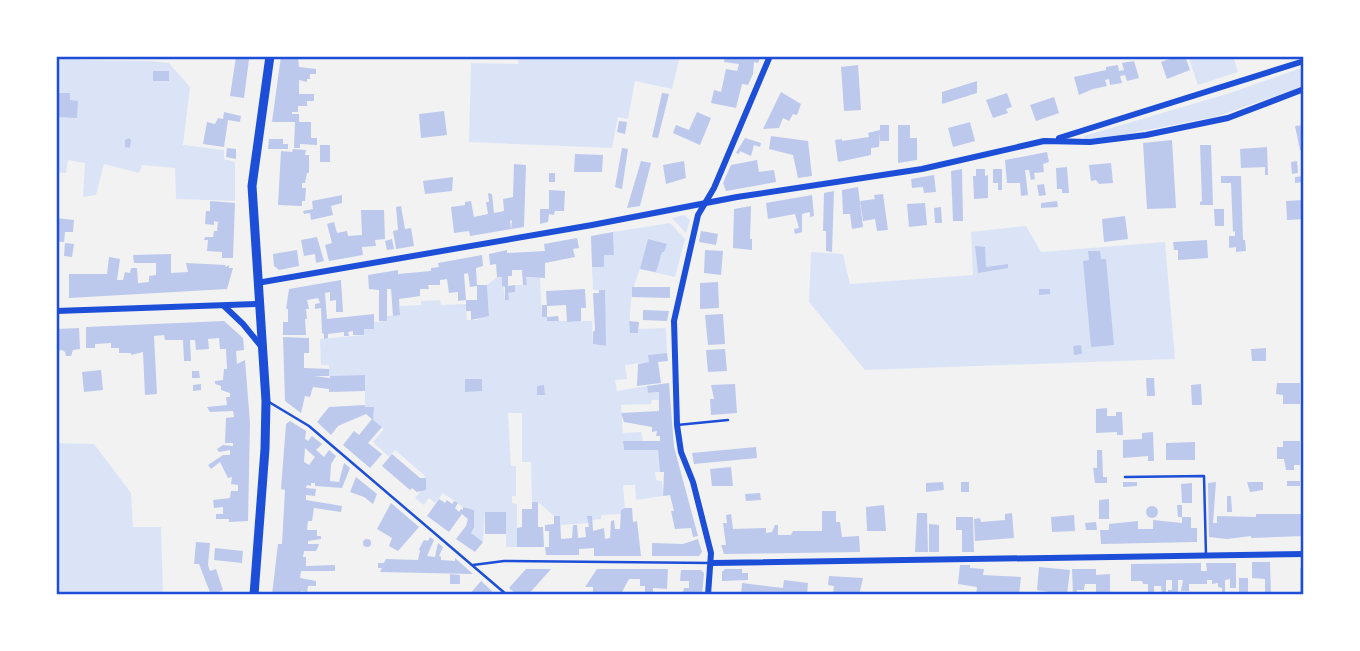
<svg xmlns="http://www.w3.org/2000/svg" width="1360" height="651" viewBox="0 0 1360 651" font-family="'Sofia Sans Condensed',sans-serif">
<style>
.green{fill:#dbe4f7}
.building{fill:#bdc9ec;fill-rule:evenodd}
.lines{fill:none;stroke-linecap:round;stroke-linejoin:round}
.service{stroke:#1d4ed8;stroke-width:2.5}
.minor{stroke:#1d4ed8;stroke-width:6}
.secondary{stroke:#1d4ed8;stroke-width:9}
.neatline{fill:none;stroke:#1d4ed8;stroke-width:2.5}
</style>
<rect width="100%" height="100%" fill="#f2f2f2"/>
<!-- green -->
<g class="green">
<path d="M56,56H79L80,60L150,61L169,63L190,87L183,145L224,150V159L235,162V201L176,199L175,168L142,165L139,173L104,164L96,195L83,197L85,163L68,160L66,173L56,172Z"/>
<path d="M519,56H680L672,89L635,81L628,119L618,117L612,148L469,142L471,63L518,64Z"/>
<path d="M1188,56H1233L1238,72L1198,85Z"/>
<path d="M1304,67V86L1219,116L1117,136L1085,140L1084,136L1230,93Z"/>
<path d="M684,215L690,220L686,233L672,218Z"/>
<path d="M670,223L685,239L675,277L640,269C631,290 629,310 630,333H638L639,329L666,328L667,353L649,355V362L625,365L627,379L615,380L617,391L647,386L648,393L659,392V400H652L651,404L621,405L623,433L641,432L643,441H623L624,449L658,450L660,472H655L656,480L662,481L663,496L636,500L635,485H623L625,510L621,514L601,515V519L592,520V516H588V523L561,525L560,516H554L538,502H532L531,462H522V413H508L511,466H516V496H512V503L517,504V547H506V512H485L483,542L471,533L474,529V510L463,507L443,493L435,503L429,498L424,505L415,498L422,490L426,479L424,475L395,450L389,457L373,442L384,429L373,420V407H365V376H329V365H321L320,339L364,335V329H374V322L387,321V316L400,315V306L421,305V301L440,300L441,305L466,304L467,320H478V317L489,316L487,285L497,277H502L505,299L508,300V293L515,292V285H527L526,277L540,278L542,317H547V321H592L593,344L605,346V290H593L592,267H604V255L614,254L613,232Z"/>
<path d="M1026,226L1041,252L1165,242L1175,359L865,370L809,302L811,252L843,254L850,284L973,275L971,232Z"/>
<path d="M56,443L94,444L131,493L133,527H161L163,595H56Z"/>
</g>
<!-- building -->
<g class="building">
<path d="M281,56H298L299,67L316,69V74H310V79H307V82L299,80V94H314V101H307V106H298V112H292V114H299V122H311V138H317V145L300,144V148H294L295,122H272Z"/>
<path d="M725,56H761L758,63L754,62L753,74L748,85L742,84L736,108L711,103L714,90L721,92L726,69L737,71L739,64L724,62Z"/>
<path d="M1178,56H1185L1190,70L1167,79L1161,62Z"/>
<path d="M236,57L249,59L244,98L230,96Z"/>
<path d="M1134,61L1139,78L1127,81L1125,75L1120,76L1122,83L1110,85L1109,79L1105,80L1107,86L1093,89L1079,95L1074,77L1106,70V67L1118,65L1119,71L1124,70L1122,63Z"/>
<path d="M858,65L861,110L844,111L841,67Z"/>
<rect x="153" y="71" width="16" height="10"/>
<path d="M977,81V93L942,104V92Z"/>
<path d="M781,92L801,104L797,115L793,114L789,121L783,118L779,128L763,129Z"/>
<path d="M59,93H70V100L78,101L77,118L58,117Z"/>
<path d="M662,93L669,94L658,138L652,137Z"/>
<path d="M1007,93L1012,107L1006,109L1008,113L993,118L986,100Z"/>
<path d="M1054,97L1059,113L1036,121L1030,105Z"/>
<path d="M444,111L447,135L421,138L419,114Z"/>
<path d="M224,112L241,116L240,122L228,120L224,147L203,144L207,122L215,124L218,118L223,119Z"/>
<path d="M697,112L711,118L700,145L673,133L676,125L689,130Z"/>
<path d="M619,121L627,122L625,134L617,132Z"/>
<path d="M970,122L975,141L953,147L948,128Z"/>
<path d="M880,125H889V141H880V133L879,147L871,148V155L838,162L835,140L842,139V141L869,137L868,133L880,130Z"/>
<path d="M898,125H910V138H917V160L898,163Z"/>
<path d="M1304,125V150H1300L1295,126Z"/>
<path d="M771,136L808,141L812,176L798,178L793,155L769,149Z"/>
<path d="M129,138L131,140L130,148L125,147V140Z"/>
<path d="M745,138L761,143L760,147L754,145L751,156L740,151L739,154L736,153Z"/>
<path d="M269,139H283V144H288V149H268Z"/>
<path d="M1172,140L1176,208L1147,209L1143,143Z"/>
<rect x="320" y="145" width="10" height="17"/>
<path d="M1200,145H1211L1213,205H1200V202L1202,201Z"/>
<path d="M1267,147L1268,175H1265V167L1241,168L1240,149Z"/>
<path d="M227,148L236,149V159L226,157Z"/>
<path d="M622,148L628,149L622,189L615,187Z"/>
<path d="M293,149L306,150L305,155H309V173H307L305,183H302V188H306L305,201H302V206L278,205L281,151L292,152Z"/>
<path d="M1047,152L1049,162L1043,164L1044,172L1034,173L1035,179L1031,180L1029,170H1025L1028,195L1021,196L1020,183H1007L1005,160Z"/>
<path d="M575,154L603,155L602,172H574Z"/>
<path d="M757,160L759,172L774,170L776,182L726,191L723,183L731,165Z"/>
<path d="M641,161L651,163L640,206L627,208Z"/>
<path d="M684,161L686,178L666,184L663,165Z"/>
<path d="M1297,161L1298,173L1292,174L1291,162Z"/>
<path d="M1111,163L1113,183L1099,184L1096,180L1091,181L1089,165Z"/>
<path d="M514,164L526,165L524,227L511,229L512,220L510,221L511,229L470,236L469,231L454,233L451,207L465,205V202L471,201L474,217L488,214L486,202H489L488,193L492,194L494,213L504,211L503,199L513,197Z"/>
<path d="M1067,167L1069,193H1062V189H1057L1056,168Z"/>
<path d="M962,169L963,221H953L951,171Z"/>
<path d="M976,169H985V176L988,175V198L974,199L973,176H976Z"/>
<path d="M993,169H1002V190H998V183H993Z"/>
<rect x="549" y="173" width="6" height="9"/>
<path d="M934,175L936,192L924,193L923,187L912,188L911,179Z"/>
<path d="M1221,176H1241L1243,240H1245L1246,251L1236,252V247L1229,248V236H1235V231L1233,232L1231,183H1221Z"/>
<path d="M1304,176V182L1295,183V177Z"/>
<path d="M453,177L452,191L425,194L423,181Z"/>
<path d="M1044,184L1046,195L1039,196L1037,185Z"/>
<path d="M858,187L863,227L852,229L850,214H843L842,190Z"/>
<path d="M549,190L565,191L564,211H555L554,215L549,214L548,222L540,224V209H549Z"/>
<path d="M834,191L832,252L826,251V231H823L824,193Z"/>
<path d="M883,194L888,230L877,231L875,219L863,221L860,201L875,199L874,195Z"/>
<path d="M342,195V203L331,206L333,215L311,220L310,213L304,214L303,211L313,209L312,201Z"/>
<path d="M812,195L814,216L810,217V212L802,214V232L795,234L794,229L799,228L795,214L768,219L766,203Z"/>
<path d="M1304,200V219L1287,220L1286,201Z"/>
<path d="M210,201L235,203L233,258H222V252L207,251L208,240H204L205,237H213L214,231H217L218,222L214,221V225L205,224L206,211H210Z"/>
<path d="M1057,201L1058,207L1041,208V203Z"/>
<path d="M925,203L927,225L909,227L907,204Z"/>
<path d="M401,206L405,229L411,228L414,246L396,249L393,231L398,230L396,207Z"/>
<path d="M751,206L750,239H752V250L733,248L734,209Z"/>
<path d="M941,207L942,223H935L934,208Z"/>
<path d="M1214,209H1224V226H1215Z"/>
<path d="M361,210H384L385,239L375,240L376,246L362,247L363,255L329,261L325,245L332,243L327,224L334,222L337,233L347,231L348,236L362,235Z"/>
<path d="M1125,216L1128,239L1104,242L1102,219Z"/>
<path d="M56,218L74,220L73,232H65L64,242L56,241Z"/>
<path d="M701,231L718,234L716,245L699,242Z"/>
<path d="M613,232L614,255H604V267H592L591,236Z"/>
<path d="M317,237L324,261L316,263L315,254L304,256L301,240Z"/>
<path d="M577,238L579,248L573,249L575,257L545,263V278L526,277L527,285H523L522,270H512V276H508V286L515,285V292L508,293L509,300H505V287L502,286V277H497L496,264L490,265L489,254L507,250V253L545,251L544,244Z"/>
<path d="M392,239L394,249L387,250L385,241Z"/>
<path d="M648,239L667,244L664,252H662L656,272L640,269Z"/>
<path d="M1207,240L1208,258L1178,260V250H1174L1173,242Z"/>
<path d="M65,243L74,244L72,257L64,256Z"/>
<path d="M975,246L985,247L986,267L1008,264V268L978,273Z"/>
<path d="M297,250L299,266L279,270L274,266L273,254Z"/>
<path d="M705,250L723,251L721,275L704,273Z"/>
<path d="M1088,251H1100L1101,259H1106L1114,345L1091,347L1083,261L1089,260Z"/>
<path d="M171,254V273L188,272L186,263L225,265L226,267L229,265V268H233L227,289L69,298V274H107L109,257L120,259L117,280H123L125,272L130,273L131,268H137L138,283L149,282V276L156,275V263H134L133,255Z"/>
<path d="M482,255L483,266L476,268L477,285H487L489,316L471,320V311H466V300H477V286L470,287L468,273L464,274L466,300L458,301V292L449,293L447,279L440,280V285H428L429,289H420V296L399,299L400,315L393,316L391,289H387V321H379V290L369,289L368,275L398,270V274L431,271V268L439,267L438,263Z"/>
<path d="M341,280L343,312H336V300L330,301V292L325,293L327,319L374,314V329H364V335H353V331L348,332L349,336H344V332L328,334V338L324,339V334L322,333L321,308L315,309V304L320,303L318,298L307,300L309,309H306L307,319H305L306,335H283V322H288V309H286L289,289Z"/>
<path d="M718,282L719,308L700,309V283Z"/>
<path d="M632,287H670V298L632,297Z"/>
<path d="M585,289L586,308H581V321L567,322L566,305L547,306L546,291Z"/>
<path d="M1039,289H1050V294L1039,295Z"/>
<path d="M599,290H605L606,346L593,344V332L595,330L593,293H599Z"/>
<path d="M542,305H547V317L558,316L559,321H547V317H542Z"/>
<path d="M643,310L669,311L667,321L643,320Z"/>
<path d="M723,314L725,344L708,345L705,315Z"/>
<path d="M224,321L243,338L244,350L236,351L237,364L245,360L250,423L248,521L229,522V519H216V514H223V507L214,508L213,500L230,498L231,491H238V485L231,484L232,477L228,478L220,462L211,469L208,465L223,455H230V450L219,452L217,449L223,445L233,446V443H225L226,418L234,417L233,411L210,412L207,407L227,405L226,397H230V393L221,390V386L215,384V381L223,380L224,369H227L226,349H220L219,338L208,339L209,349L196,350L195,340H190L191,361H184L183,340H165L164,335L154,336L157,394L145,395L143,352L131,355V353H119V348H111V343L95,344V348H86V327Z"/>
<path d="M629,321L639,322L638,333H630Z"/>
<path d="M79,328L80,349L73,350L71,356H66L65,352L62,350L56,351V329Z"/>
<path d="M283,337L309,338V353H304V368L329,369V376H314L330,378V376L365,375V391L329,392V389L313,387L310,397L305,396L301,413L285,401Z"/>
<path d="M1081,345L1082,354L1074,355L1073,346Z"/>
<path d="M1266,348V361H1252L1251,349Z"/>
<path d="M725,349L727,371L708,372L706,350Z"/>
<path d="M667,353L668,361L658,362L661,383L637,386L638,364L649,362L648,355Z"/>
<path d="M101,370L103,390L84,392L82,372Z"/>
<path d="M192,371H199L200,378H192Z"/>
<path d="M1146,378H1154L1155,396H1147Z"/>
<path d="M465,379H482V391L465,392Z"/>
<path d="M669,383L674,447L698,536L693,537L691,528L675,529L671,511H674L670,495L663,496L664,472H660L658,450H624L623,441H660V436H656L657,431L652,432V427L624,422L621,413L659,411V392L648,393L647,386Z"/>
<path d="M1277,383H1300V404H1283V395L1276,394Z"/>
<path d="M201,384V390L193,391V385Z"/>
<path d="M735,384L737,413L711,415L710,399H714L711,385Z"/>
<path d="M1201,384L1202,405H1192L1191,385Z"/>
<path d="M544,385L545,395H537V386Z"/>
<path d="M365,405V407H374L373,420L366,414L338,426L331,435L317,422L329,407Z"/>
<path d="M1107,408V416H1116V412H1122L1123,435H1117V432L1096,433V409Z"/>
<path d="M372,419L382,427L368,443L382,454L370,468L343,445L354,431L359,435Z"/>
<path d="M290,421L306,431L305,439L308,441L312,436L322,444L316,450L324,457L329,450L336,456L331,464L330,481L339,482L344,463L350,468L342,488L315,486V483H311V486L307,485L306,488L316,489L315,496L306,495V500L342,506L341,512L314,508L312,521H308L307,530H317V536H321V539L308,541V544H319L318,547L316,551H304L303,557H306V566L335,565V571H301L300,578L316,581V586H308L307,592L301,591L300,595H272L278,544H282L285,490L281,489L286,424ZM305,448L315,457L309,465L304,462Z"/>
<path d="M1153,432L1154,461H1148V456L1123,458V440L1142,439V433Z"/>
<path d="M1283,441H1300V465H1294V470H1286L1284,459H1277V447H1283Z"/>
<path d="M1195,442V460H1166V443Z"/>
<path d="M756,447L757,458L694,464L692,453Z"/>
<path d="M1097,450H1102L1103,477H1107V483H1095L1093,468H1097Z"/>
<path d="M392,454L420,478H426V490L417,492L412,488L410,490L382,466Z"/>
<path d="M731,467L733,486H712L710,469Z"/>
<path d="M356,477L377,494L373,504L364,497L350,492Z"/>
<rect x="1287" y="481" width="13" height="5"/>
<path d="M943,482L944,490L926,492V483Z"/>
<rect x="961" y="482" width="8" height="10"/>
<path d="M1123,482H1137V486L1123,487Z"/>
<path d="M1216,482L1213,523H1217V516L1256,517V514H1304V536L1251,538V536L1227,539L1209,537L1208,483Z"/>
<path d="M1247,482H1263V490L1250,492Z"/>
<path d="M1192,483V503H1182L1181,484Z"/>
<path d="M760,493L761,500L746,501L745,494Z"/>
<path d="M1227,496H1231L1232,512H1227Z"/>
<path d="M439,499L445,503L447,500L452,504L454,501L458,503L455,508L459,512L461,509L463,510V507L474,510V528L471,533L483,542L475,552L456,539L466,526L468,519L462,514L449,532L427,516Z"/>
<path d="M1109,499V519H1099V500Z"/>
<path d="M532,502H538V527H543L544,547H517V528L522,527V509H532Z"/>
<path d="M391,503L419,527L398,551L389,546L392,538L377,529Z"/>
<path d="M884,505L886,531H867L866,507Z"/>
<path d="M1177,505H1182V517H1178Z"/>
<circle cx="1152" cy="512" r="6"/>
<path d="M625,508H632L633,522L637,521L641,556H594V548L579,549V555H546L545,547H549V531H545V525L554,524V516H560L561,539L572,538L573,525H577L578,538L586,537L585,527H589L587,516H592L593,531L604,528L605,539L610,538L611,521L614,520L615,529H620L621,510Z"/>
<path d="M822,511H836V522H840L842,537L859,536L860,552L724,554L721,545H726L723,523H727L726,515L731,514L733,529L766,528V533L772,532L775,525H778V535H791L793,531H822Z"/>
<rect x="485" y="512" width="21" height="22"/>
<path d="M917,513H927L928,552H915Z"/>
<path d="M1012,513L1014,538L975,541L974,519L980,518L981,522L1005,520V514Z"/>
<path d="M1074,515L1075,531L1052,532L1051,517Z"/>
<path d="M956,517H973L974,552H962V530H956Z"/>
<path d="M1182,517H1191V528H1197V542L1101,544L1100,530H1109V524L1138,521V529H1153V520L1182,523Z"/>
<path d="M1096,522L1097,530H1086L1085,523Z"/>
<path d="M929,524L939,525V552H929Z"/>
<path d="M430,537L434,540L427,556L435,557L438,543L443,547L439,556L441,557V560L455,561V558L473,574L380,572L382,568H378V563H384L386,559L418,560L420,551L419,549L424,540L428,541Z"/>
<path d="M698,539L702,552L699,556H652V543L683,544Z"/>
<circle cx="367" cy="543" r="4"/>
<path d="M196,542L210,543L208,565L210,571L216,569L223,590L211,595L199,564H194Z"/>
<path d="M215,548L243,551L242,563L214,560Z"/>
<path d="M1252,562H1270L1271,594H1265V579L1252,578Z"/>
<path d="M1201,563V571H1207L1206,563H1236V588H1230V579L1225,580V595H1222V588L1218,587V583L1212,584V580H1207V584H1189V591H1181L1183,580H1178V594H1168V590H1172V580H1166V595H1162L1161,586H1154V593H1148V584H1143L1142,581H1131V564Z"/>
<path d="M960,565H970V568L984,569L983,575L1021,577L1019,595H1002L1003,593L998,592L997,595H976L977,587L958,584Z"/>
<path d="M1039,567L1070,570L1067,594L1056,593L1055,595H1049V592L1037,590Z"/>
<rect x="1300" y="568" width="4" height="27"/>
<path d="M526,569H551L528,595H517L509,588Z"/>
<path d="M597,569H668L667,589L653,588V595H645V586H640V579H629L622,592H593V587H585Z"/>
<path d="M725,569H742V573H748V580L722,581V572Z"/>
<path d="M1072,569H1096V575L1110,574V595H1096V584H1085L1084,590H1077V595H1073Z"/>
<path d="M681,570H701L704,573L702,595L683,593L684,588H689V581H680Z"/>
<path d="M450,574L460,575V584H450Z"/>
<path d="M829,576L863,578L859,595L833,593L834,586L828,585Z"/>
<rect x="1239" y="578" width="9" height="17"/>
<path d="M784,580L808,583L807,595H741L742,583L783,588Z"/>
<path d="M481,581L492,591V595H469Z"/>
</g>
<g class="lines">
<!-- service -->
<g class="service">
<path d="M269,402L309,426L507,595"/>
<path d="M677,425L728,420"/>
<path d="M1125,477L1204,476L1206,555"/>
<path d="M473,565L504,561L711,563"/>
</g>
<!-- minor -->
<g class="minor">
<path d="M1059,138L1304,61"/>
<path d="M257,283L592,225L737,197L922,169L1044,141L1090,142L1146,135L1228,118L1304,89"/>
<path d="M224,306L243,324L261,346"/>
<path d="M56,311L259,304"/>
<path d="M712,563L1304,554"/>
<path d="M708,595L711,553L693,482L681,452L677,425L674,321L698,215L714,188L770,56"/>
</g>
<!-- secondary -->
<path class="secondary" d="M254,595L265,449L266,401L252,186L270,56"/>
</g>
<!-- border -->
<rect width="1360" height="651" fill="none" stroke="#ffffff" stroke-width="116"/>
<rect x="58" y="58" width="1244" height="535" class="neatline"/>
</svg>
